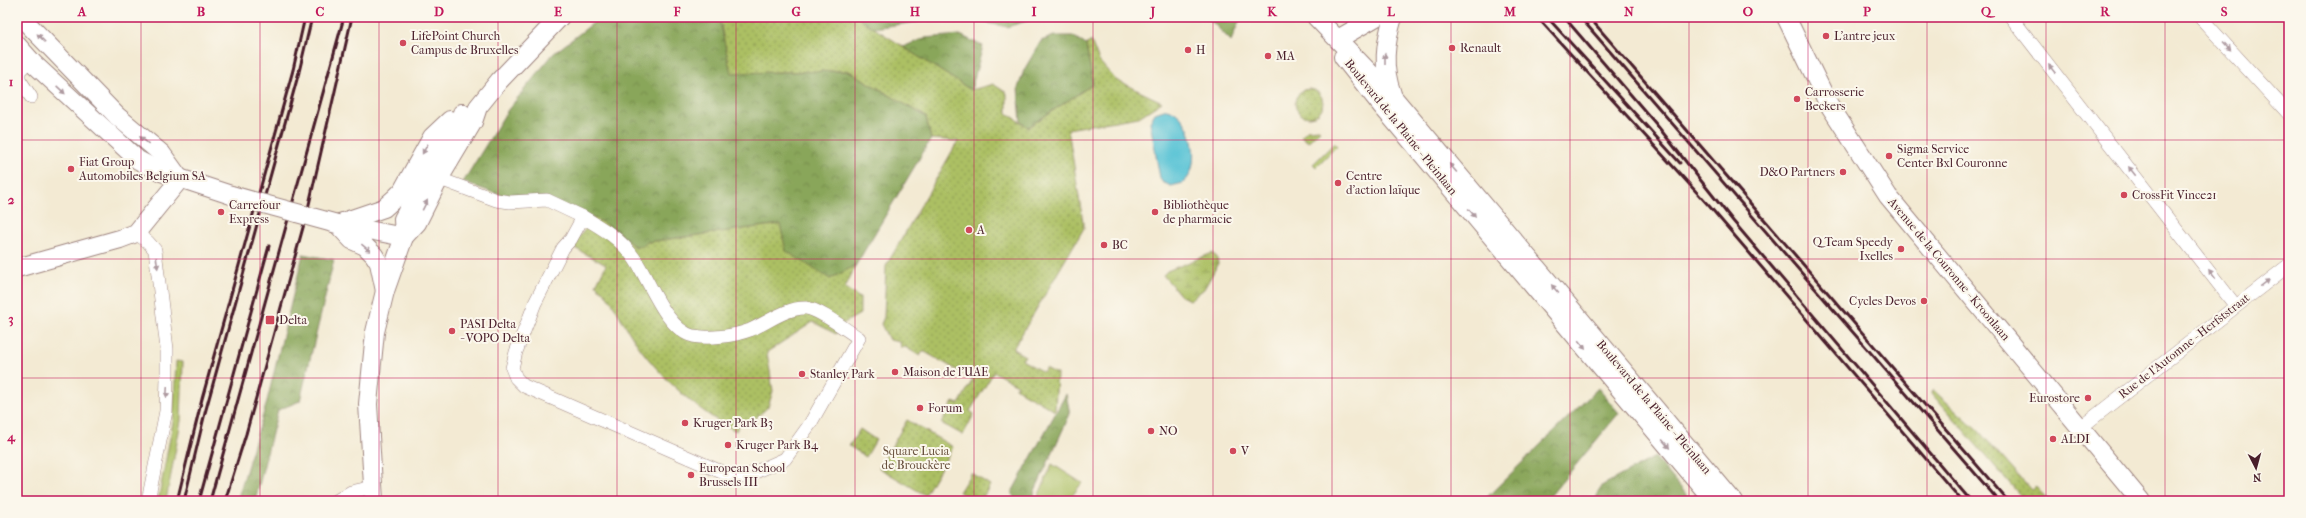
<svg xmlns="http://www.w3.org/2000/svg" width="2306" height="518" viewBox="0 0 2306 518" font-family="'IM FELL French Canon',serif">
<style>
.grass{fill:url(#grass-dots);stroke:#7b7048}
.forest{fill:url(#forest-crowns);stroke:#6a6242}
.wetland{fill:url(#wetland-marsh);stroke:#7b7048}
.garden{fill:#acc064;stroke:#7b7048}
.water{fill:#59c3d5;stroke:#527180}
.lines{fill:none;stroke-linecap:round;stroke-linejoin:round}
.street-casing{stroke:#9e847f;stroke-width:14}
.secondary-casing{stroke:#9e847f;stroke-width:20}
.street{stroke:#fff;stroke-width:13}
.secondary{stroke:#fff;stroke-width:18}
.rail{stroke:#4a1f2b;stroke-width:3}
.secondary-bridge-casing{stroke:#9e847f;stroke-width:20;stroke-linecap:butt}
.secondary-bridge{stroke:#fff;stroke-width:18}
.oneway{fill:#ae9aa0}
.grid{fill:none;stroke:#c2185b;stroke-width:1;stroke-opacity:0.55}
.poi-dot{fill:#d1495b;stroke:#fbf7ec;stroke-width:1.5}
.labels{text-anchor:middle;dominant-baseline:central;stroke-width:4;stroke-linejoin:round;paint-order:stroke}
.poi-label{font-size:12px;fill:#4a1f2b;stroke:#fbf7ec;text-anchor:start}
.street-label{font-size:12px;fill:#4a1f2b;stroke:#fbf7ec}
.park-label{font-size:12px;fill:#674f3c;stroke:#fbf7ec}
.neatline{fill:none;stroke:#c2185b;stroke-width:1.5}
.grid-label{font-size:13px;text-anchor:middle;font-weight:bold;fill:#c2185b}
</style>
<defs>
<pattern id="grass-dots" width="8" height="8" patternUnits="userSpaceOnUse"><rect width="8" height="8" fill="#acc064"/><path d="M2 2h.1M6 6h.1" fill="none" stroke="#8e9b53" stroke-width="1.8" stroke-linecap="round"/></pattern>
<pattern id="forest-crowns" width="20" height="18" patternUnits="userSpaceOnUse"><rect width="20" height="18" fill="#89a65a"/><path d="M2 6a3 3 0 1 1 6 0M12 15a3 3 0 1 1 6 0" fill="none" stroke="#72874b"/></pattern>
<pattern id="wetland-marsh" width="20" height="14" patternUnits="userSpaceOnUse"><rect width="20" height="14" fill="#acc064"/><path d="M1 5h8M5 5V1M11 12h8M15 12V8" fill="none" stroke="#8e9b53"/></pattern>
</defs>
<rect width="100%" height="100%" fill="#fbf7ec"/>
<filter id="ink" filterUnits="userSpaceOnUse"><feTurbulence type="fractalNoise" baseFrequency=".025" numOctaves="2"/><feDisplacementMap in="SourceGraphic" scale="8" xChannelSelector="R" yChannelSelector="G"/><feConvolveMatrix kernelMatrix="1 2 1 2 8 2 1 2 1" color-interpolation-filters="sRGB"/></filter>
<filter id="wash" filterUnits="userSpaceOnUse"><feTurbulence type="fractalNoise" baseFrequency=".012" numOctaves="4" result="noise"/><feDisplacementMap in="SourceGraphic" scale="16" xChannelSelector="R" yChannelSelector="G"/><feGaussianBlur stdDeviation="0.9" result="paint"/><feColorMatrix in="noise" values="0 0 0 0 0 0 0 0 0 0 0 0 0 0 0 0 0 1.4 0 .05"/><feComposite in="paint" operator="in"/></filter>
<g filter="url(#wash)">
<rect width="100%" height="100%" fill="#f3ead3"/>
<!-- grass -->
<g class="grass">
<path d="M719,17H857L971,90L993,84L1007,93V113L1028,127L1093,84L1086,45L1091,41L1099,61L1116,80L1162,102L1139,117L1068,129L1084,228L1013,349L1025,356L1022,360L1043,372L1046,368L1057,374L1055,411L1015,388L1017,385L994,372L970,411L974,414L963,435L941,423L953,402L959,404L973,379L923,351L920,356L905,347L901,348L900,342L889,340L881,324L884,317L886,266L958,141L931,139L926,117L849,71L730,73Z"/>
<circle cx="1309" cy="103" r="14"/>
<path d="M1319,129L1320,130L1308,142L1301,136L1307,130Z"/>
<path d="M1334,143L1337,146L1316,167L1313,164Z"/>
<path d="M595,218L616,230L634,246H643L647,242L780,224L830,279L856,265L845,288L860,298V314L844,323L836,334L813,322L767,352L773,391L768,407L748,425H739L736,431C697,412 656,373 632,337C620,319 613,298 596,285L606,265L571,246Z"/>
<path d="M1933,390L1978,430L2031,490L2036,487L2049,501H2025L1931,393Z"/>
<path d="M907,420L953,447L925,495L879,468Z"/>
<path d="M860,429L876,440L866,457L849,446Z"/>
<path d="M971,473L990,485L981,501H974L959,492Z"/>
</g>
<!-- forest -->
<g class="forest">
<path d="M601,17H719L731,73L849,71L926,117L931,139L856,265L830,279L786,251L780,224L647,242L643,246H634L616,230L595,218L497,194L463,182L507,111L553,54Z"/>
<path d="M857,17H1035L1036,18L1007,27L977,21L937,19L874,28Z"/>
<path d="M1207,17H1241L1231,41Z"/>
<path d="M960,35L983,46L971,90L903,47L924,38Z"/>
<path d="M1054,36H1073L1086,45L1093,84L1028,127L1021,122L1018,88L1024,70L1041,41Z"/>
<path d="M303,254L334,260L300,401L278,410L255,501H237L266,405Z"/>
<path d="M1598,388L1619,413L1546,501H1483Z"/>
<path d="M1066,394L1070,414L1034,493L1036,501H1015L1012,492Z"/>
<path d="M1655,457L1692,501H1597V494L1603,485Z"/>
</g>
<!-- wetland -->
<path class="wetland" d="M1212,253L1217,257L1218,264L1204,289L1190,300L1181,296L1163,275L1167,271Z"/>
<!-- garden -->
<g class="garden">
<path d="M176,361L183,362L181,421L166,501H158L173,422Z"/>
<path d="M1052,464L1082,483L1068,501H1043L1038,497Z"/>
</g>
<!-- water -->
<path class="water" d="M1167,109C1193,114 1203,168 1183,183L1171,186L1162,182L1160,178L1150,122L1155,113Z"/>
</g>
<g filter="url(#ink)">
<g class="lines">
<!-- street casing -->
<g class="street-casing">
<g id="street">
<path d="M2011,17L2235,305"/>
<path d="M2200,17L2289,114"/>
<path d="M30,60L19,71V79L31,97"/>
<path d="M432,176L496,200L510,202L547,200L583,217"/>
<path d="M583,217C602,228 621,239 634,258C649,279 666,330 693,336C709,339 734,336 750,330C767,323 787,307 806,308C821,310 846,330 859,338L810,424L785,459L744,477H733L524,386L516,378L512,368L516,352L535,303L563,248L571,239Z"/>
<path d="M136,233L148,242L155,250L167,349V378L166,411L148,501"/>
<path d="M2080,428L2289,265"/>
<path d="M336,501L351,492L373,487"/>
</g>
</g>
<!-- secondary casing -->
<g class="secondary-casing">
<g id="secondary">
<path d="M21,17L117,116L162,154L180,179"/>
<path d="M1316,17L1393,97L1733,501"/>
<path d="M1786,17L1828,103L1888,196L2141,501"/>
<path d="M1338,39L1376,17"/>
<path d="M17,45L33,63L138,160L161,172L231,195"/>
<path d="M1343,57L1381,105L1714,501"/>
<path d="M1392,94C1382,67 1385,44 1393,17"/>
<path d="M337,224L384,208L394,199L402,191L432,137L450,120"/>
<path d="M337,224L352,240L365,246L374,255L379,263L385,291"/>
<path d="M338,224L404,237"/>
<path d="M404,237L417,223L439,179L473,122L478,107L499,81L560,17"/>
<path d="M17,268L120,239L136,233L180,179"/>
<path d="M374,501L368,404L375,332L385,291L404,237L403,219L445,140L459,125L462,113"/>
</g>
</g>
<!-- street -->
<use href="#street" class="street"/>
<!-- secondary -->
<use href="#secondary" class="secondary"/>
<!-- rail -->
<g class="rail">
<path d="M1537,17L1710,207L1962,501"/>
<path d="M1547,17L1680,163"/>
<path d="M1564,17L1656,124L1733,221L1971,501"/>
<path d="M1580,17L1999,501"/>
<path d="M1589,17L2008,501"/>
<path d="M177,501L202,399L293,70L305,17"/>
<path d="M184,501L205,413L299,72L312,17"/>
<path d="M199,501L269,246"/>
<path d="M210,501L344,17"/>
<path d="M225,501L246,434L307,213L352,17"/>
</g>
<!-- secondary-bridge casing -->
<g class="secondary-bridge-casing">
<path id="secondary-bridge" d="M231,195L337,224"/>
</g>
<!-- secondary-bridge -->
<use href="#secondary-bridge" class="secondary-bridge"/>
</g>
<!-- one-way arrows -->
<defs><path id="oneway-solid" d="M-6-.8H1V-3.2L6.5 0L1 3.2V.8H-6Z"/></defs>
<g class="oneway">
<use href="#oneway-solid" transform="translate(41 38) rotate(-134)"/>
<use href="#oneway-solid" transform="translate(2227 46) rotate(48)"/>
<use href="#oneway-solid" transform="translate(1385 59) rotate(-90)"/>
<use href="#oneway-solid" transform="translate(2052 69) rotate(-128)"/>
<use href="#oneway-solid" transform="translate(61 90) rotate(43)"/>
<use href="#oneway-solid" transform="translate(144 140) rotate(-141)"/>
<use href="#oneway-solid" transform="translate(425 149) rotate(119)"/>
<use href="#oneway-solid" transform="translate(1453 168) rotate(-130)"/>
<use href="#oneway-solid" transform="translate(2132 171) rotate(-128)"/>
<use href="#oneway-solid" transform="translate(425 205) rotate(-63)"/>
<use href="#oneway-solid" transform="translate(1472 213) rotate(50)"/>
<use href="#oneway-solid" transform="translate(366 248) rotate(39)"/>
<use href="#oneway-solid" transform="translate(157 263) rotate(82)"/>
<use href="#oneway-solid" transform="translate(2212 274) rotate(-127)"/>
<use href="#oneway-solid" transform="translate(2265 283) rotate(-37)"/>
<use href="#oneway-solid" transform="translate(1555 289) rotate(-130)"/>
<use href="#oneway-solid" transform="translate(1582 345) rotate(51)"/>
<use href="#oneway-solid" transform="translate(167 392) rotate(93)"/>
<use href="#oneway-solid" transform="translate(1666 444) rotate(50)"/>
</g>
</g>
<!-- grid -->
<path class="grid" d="M141,17V501M260,17V501M379,17V501M498,17V501M617,17V501M736,17V501M855,17V501M974,17V501M1093,17V501M1213,17V501M1332,17V501M1451,17V501M1570,17V501M1689,17V501M1808,17V501M1927,17V501M2046,17V501M2165,17V501M17,140H2289M17,259H2289M17,378H2289"/>
<!-- markers -->
<g class="poi-dot">
<circle cx="1826" cy="36" r="4"/>
<circle cx="403" cy="43" r="4"/>
<circle cx="1452" cy="48" r="4"/>
<circle cx="1188" cy="50" r="4"/>
<circle cx="1268" cy="56" r="4"/>
<circle cx="1797" cy="99" r="4"/>
<circle cx="1889" cy="156" r="4"/>
<circle cx="71" cy="169" r="4"/>
<circle cx="1843" cy="172" r="4"/>
<circle cx="1338" cy="183" r="4"/>
<circle cx="2124" cy="195" r="4"/>
<circle cx="221" cy="212" r="4"/>
<circle cx="1155" cy="212" r="4"/>
<circle cx="969" cy="230" r="4"/>
<circle cx="1104" cy="245" r="4"/>
<circle cx="1901" cy="249" r="4"/>
<circle cx="1924" cy="301" r="4"/>
<rect x="265" y="315" width="10" height="10" rx="2"/>
<circle cx="452" cy="331" r="4"/>
<circle cx="895" cy="372" r="4"/>
<circle cx="802" cy="374" r="4"/>
<circle cx="2088" cy="398" r="4"/>
<circle cx="920" cy="408" r="4"/>
<circle cx="685" cy="423" r="4"/>
<circle cx="1151" cy="431" r="4"/>
<circle cx="2053" cy="439" r="4"/>
<circle cx="728" cy="445" r="4"/>
<circle cx="1233" cy="451" r="4"/>
<circle cx="691" cy="475" r="4"/>
</g>
<g class="labels">
<!-- poi labels -->
<g class="poi-label">
<text x="411" y="36">LifePoint Church<tspan x="411" dy="14">Campus de Bruxelles</tspan></text>
<text x="1834" y="36">L'antre jeux</text>
<text x="1460" y="48">Renault</text>
<text x="1196" y="50">H</text>
<text x="1276" y="56">MA</text>
<text x="1805" y="92">Carrosserie<tspan x="1805" dy="14">Beckers</tspan></text>
<text x="1897" y="149">Sigma Service<tspan x="1897" dy="14">Center Bxl Couronne</tspan></text>
<text x="79" y="162">Fiat Group<tspan x="79" dy="14">Automobiles Belgium SA</tspan></text>
<text x="1835" y="172" text-anchor="end">D&amp;O Partners</text>
<text x="1346" y="176">Centre<tspan x="1346" dy="14">d'action laïque</tspan></text>
<text x="2132" y="195">CrossFit Vince21</text>
<text x="229" y="205">Carrefour<tspan x="229" dy="14">Express</tspan></text>
<text x="1163" y="205">Bibliothèque<tspan x="1163" dy="14">de pharmacie</tspan></text>
<text x="977" y="230">A</text>
<text x="1893" y="242" text-anchor="end">Q Team Speedy<tspan x="1893" dy="14">Ixelles</tspan></text>
<text x="1112" y="245">BC</text>
<text x="1916" y="301" text-anchor="end">Cycles Devos</text>
<text x="279" y="320">Delta</text>
<text x="460" y="324">PASI Delta<tspan x="460" dy="14">- VOPO Delta</tspan></text>
<text x="903" y="372">Maison de l'UAE</text>
<text x="810" y="374">Stanley Park</text>
<text x="2080" y="398" text-anchor="end">Eurostore</text>
<text x="928" y="408">Forum</text>
<text x="693" y="423">Kruger Park B3</text>
<text x="1159" y="431">NO</text>
<text x="2061" y="439">ALDI</text>
<text x="736" y="445">Kruger Park B4</text>
<text x="1241" y="451">V</text>
<text x="699" y="468">European School<tspan x="699" dy="14">Brussels III</tspan></text>
</g>
<!-- street labels -->
<g class="street-label">
<text transform="translate(1401 127) rotate(51)">Boulevard de la Plaine - Pleinlaan</text>
<text transform="translate(1949 269) rotate(50)">Avenue de la Couronne - Kroonlaan</text>
<text transform="translate(2184 346) rotate(-38)">Rue de l'Automne - Herfststraat</text>
<text transform="translate(1654 407) rotate(50)">Boulevard de la Plaine - Pleinlaan</text>
</g>
<!-- park labels -->
<g class="park-label">
<text x="916" y="451">Square Lucia<tspan x="916" dy="14">de Brouckère</tspan></text>
</g>
</g>
<!-- margin -->
<rect width="2306" height="518" fill="none" stroke="#fbf7ec" stroke-width="44"/>
<!-- north arrow -->
<g transform="translate(2256 468) rotate(174)" stroke="#fbf7ec" stroke-width="3" paint-order="stroke">
<path d="M0-3L7 15L0 10L-7 15Z" fill="#4a1f2b"/>
<text y="-6" font-size="11" font-weight="bold" text-anchor="middle" fill="#4a1f2b">N</text>
</g>
<rect x="22" y="22" width="2262" height="474" class="neatline"/>
<g class="grid-label">
<text x="82" y="16">A</text>
<text x="201" y="16">B</text>
<text x="320" y="16">C</text>
<text x="439" y="16">D</text>
<text x="558" y="16">E</text>
<text x="677" y="16">F</text>
<text x="796" y="16">G</text>
<text x="915" y="16">H</text>
<text x="1034" y="16">I</text>
<text x="1153" y="16">J</text>
<text x="1272" y="16">K</text>
<text x="1391" y="16">L</text>
<text x="1510" y="16">M</text>
<text x="1629" y="16">N</text>
<text x="1748" y="16">O</text>
<text x="1867" y="16">P</text>
<text x="1986" y="16">Q</text>
<text x="2105" y="16">R</text>
<text x="2224" y="16">S</text>
<text x="11" y="86">1</text>
<text x="11" y="204">2</text>
<text x="11" y="323">3</text>
<text x="11" y="441">4</text>
</g>
</svg>
